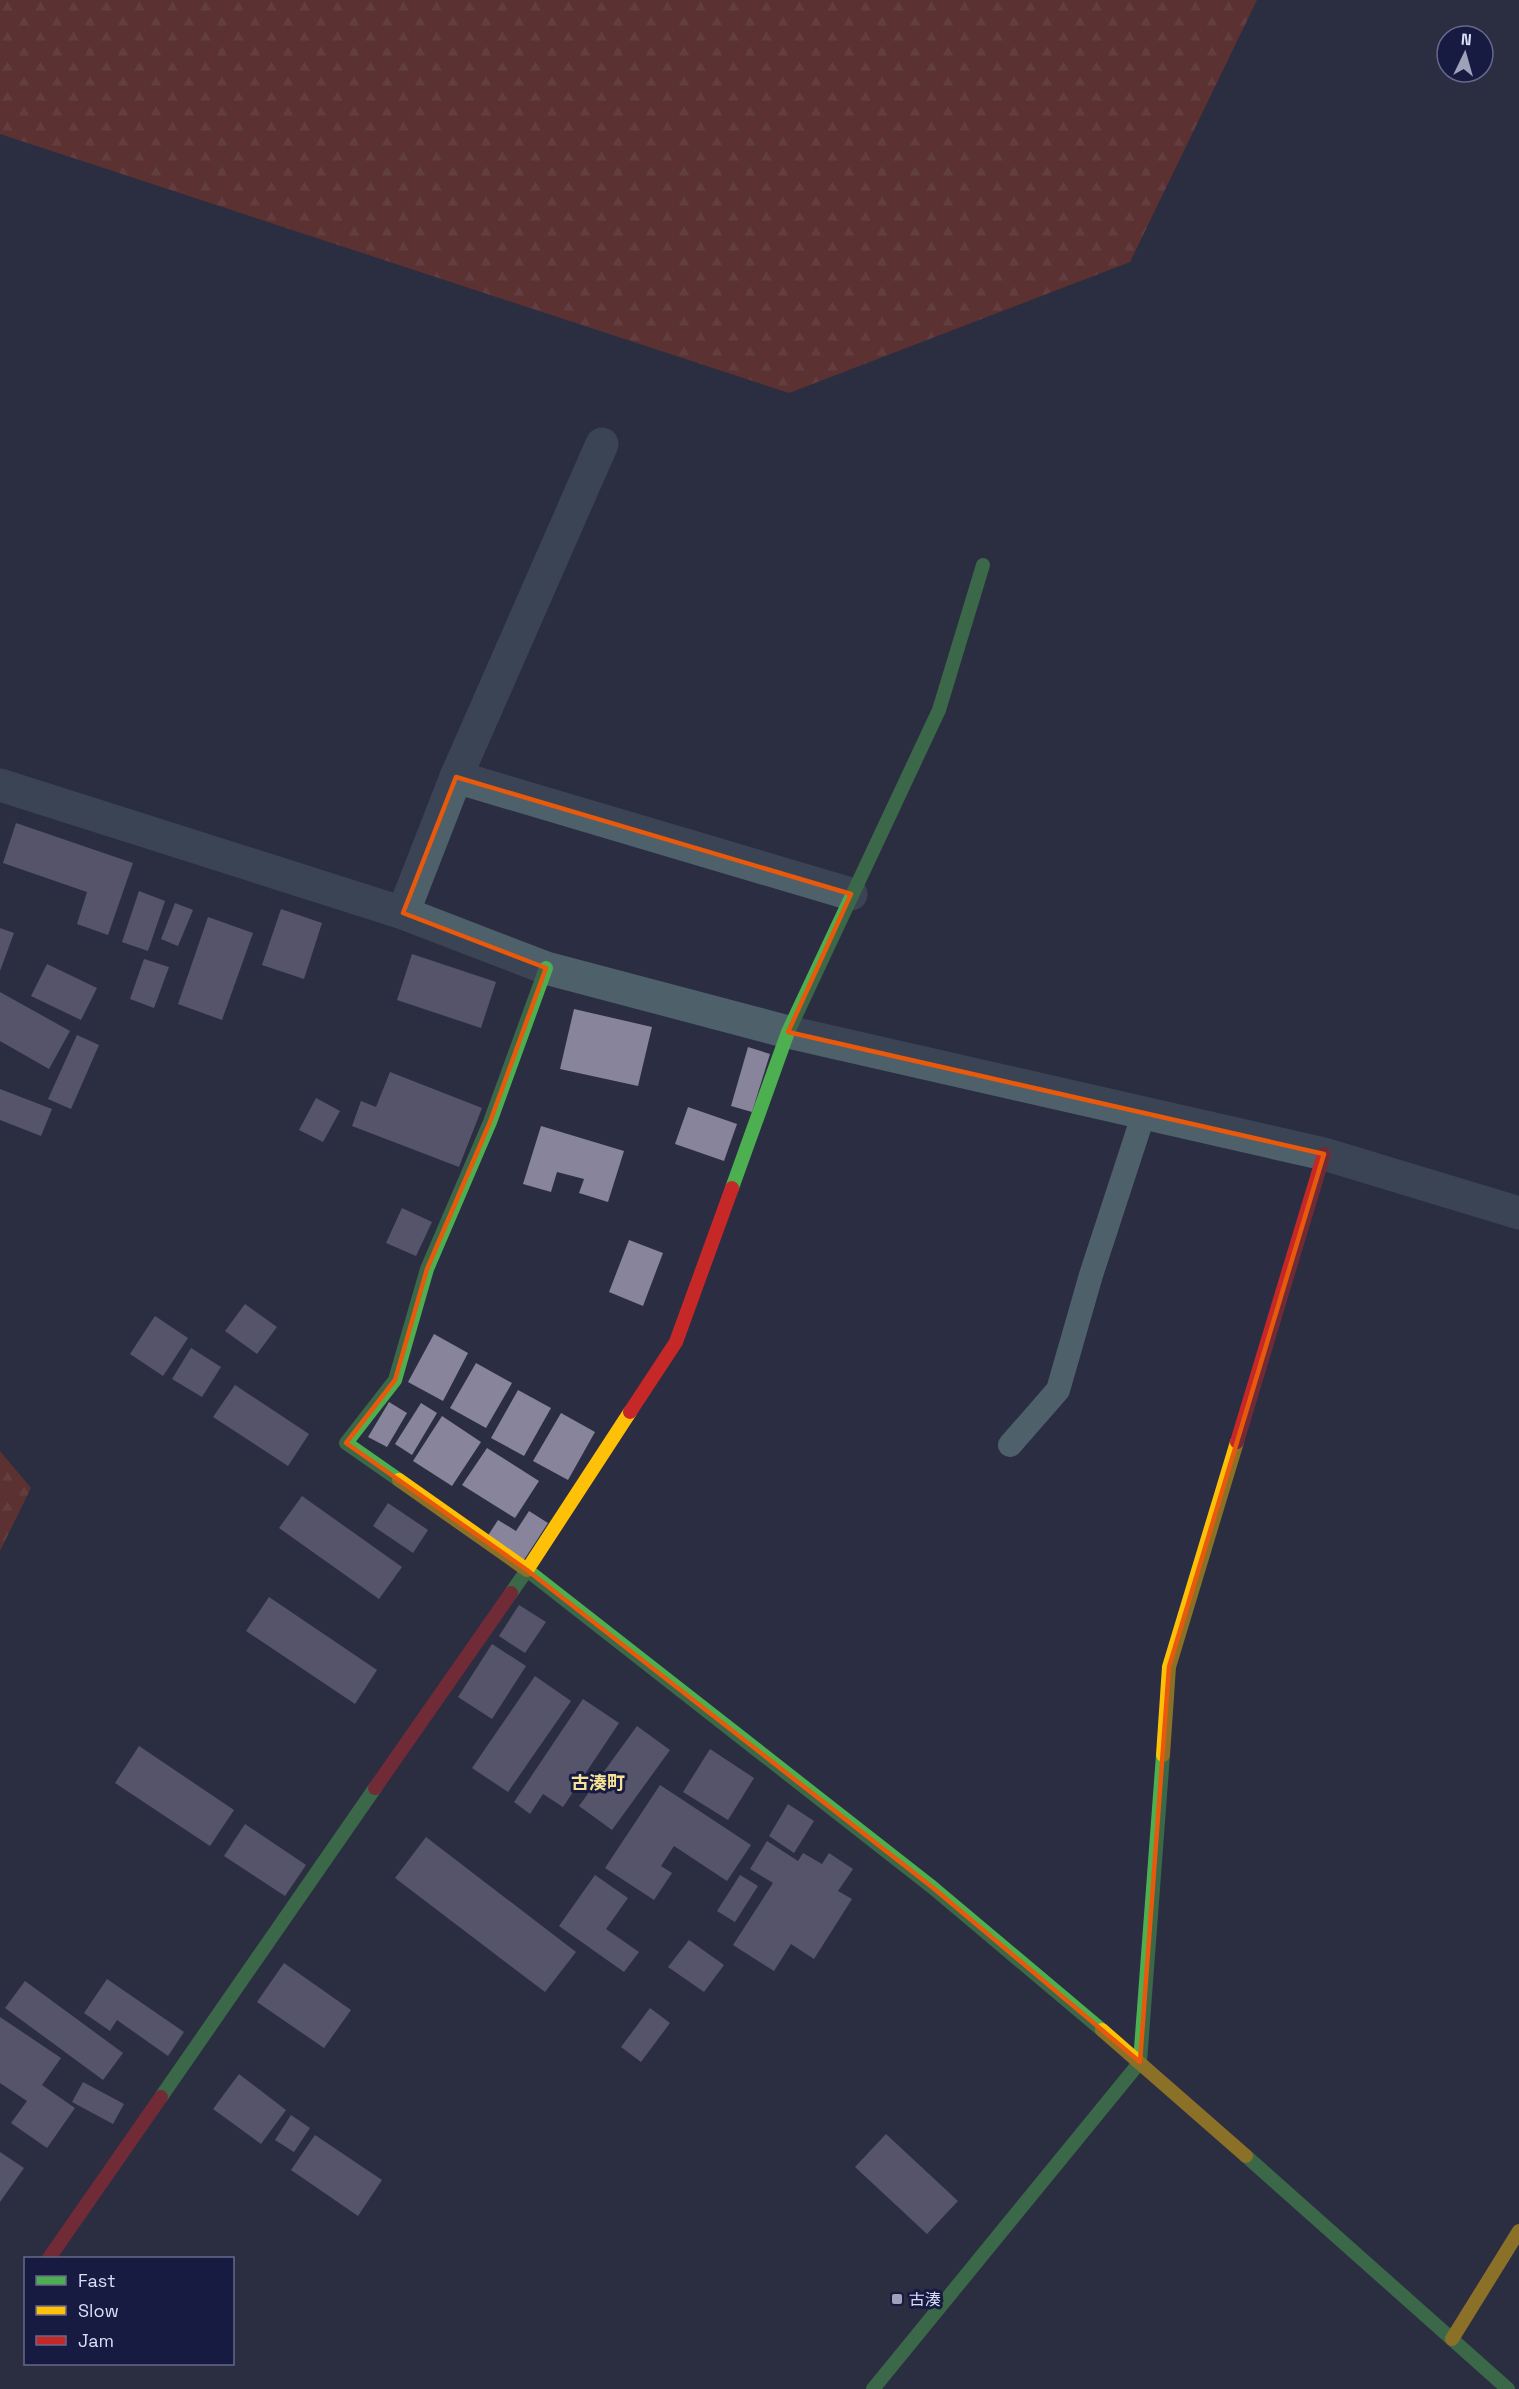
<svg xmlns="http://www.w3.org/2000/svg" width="1519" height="2389" viewBox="0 0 1519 2389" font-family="'Space Grotesk','Noto Sans JP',sans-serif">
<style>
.forest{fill:url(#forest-firs)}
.building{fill:#87849b}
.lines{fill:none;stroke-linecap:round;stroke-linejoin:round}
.lane{stroke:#4e616b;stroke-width:24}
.street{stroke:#4e616b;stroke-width:33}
.fast{stroke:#4caf50;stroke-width:14}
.slow{stroke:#ffc107;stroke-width:14}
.jam{stroke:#c62828;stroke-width:14}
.marked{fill:none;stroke:#e8590c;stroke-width:4.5;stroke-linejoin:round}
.poi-dot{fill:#9da1b9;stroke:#181b41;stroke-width:2}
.labels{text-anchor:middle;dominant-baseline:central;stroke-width:6;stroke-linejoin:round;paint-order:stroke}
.poi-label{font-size:16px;fill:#dadff9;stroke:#181b41;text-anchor:start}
.neighbourhood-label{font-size:18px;font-weight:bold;fill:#f6e395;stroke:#181b41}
</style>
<defs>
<pattern id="forest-firs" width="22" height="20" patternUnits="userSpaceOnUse" patternTransform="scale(1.5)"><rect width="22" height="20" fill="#97361d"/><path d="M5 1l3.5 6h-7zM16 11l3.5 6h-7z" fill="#a5533f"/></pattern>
</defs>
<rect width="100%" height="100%" fill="#2b2d42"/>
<!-- forest -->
<g class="forest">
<path d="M0,0H1257L1130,262L789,393L0,134Z"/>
<path d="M0,1451L31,1488L0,1551Z"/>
</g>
<!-- building -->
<g class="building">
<path d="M16,823L133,863L108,935L77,924L87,892L3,863Z"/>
<path d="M139,891L165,901L148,951L122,942Z"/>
<path d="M175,903L193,910L178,946L161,939Z"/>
<path d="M281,909L322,923L304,979L262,965Z"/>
<path d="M208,917L253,933L222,1020L178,1004Z"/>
<path d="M0,928L14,933L0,971Z"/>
<path d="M412,954L496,982L481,1028L397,1000Z"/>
<path d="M144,959L169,967L154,1008L130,999Z"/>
<path d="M47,964L97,988L81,1020L31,996Z"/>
<path d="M0,992L70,1031L49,1069L0,1041Z"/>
<path d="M574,1009L652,1027L638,1086L560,1069Z"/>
<path d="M77,1035L99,1045L71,1109L48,1099Z"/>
<path d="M748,1047L770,1054L752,1112L731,1106Z"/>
<path d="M390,1072L482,1108L459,1167L352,1126L361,1101L376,1107Z"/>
<path d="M0,1089L52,1109L41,1136L0,1120Z"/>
<path d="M316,1098L340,1111L323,1142L299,1130Z"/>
<path d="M688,1107L737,1124L724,1161L675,1144Z"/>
<path d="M541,1126L624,1151L608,1202L579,1193L584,1179L557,1172L551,1192L523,1184Z"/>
<path d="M402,1208L432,1222L416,1256L386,1243Z"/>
<path d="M629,1240L663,1253L643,1306L609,1292Z"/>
<path d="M245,1304L277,1327L257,1354L225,1331Z"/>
<path d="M155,1316L188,1338L163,1376L130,1354Z"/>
<path d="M434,1334L468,1353L443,1401L408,1382Z"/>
<path d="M191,1348L221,1367L202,1397L172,1379Z"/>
<path d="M476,1363L512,1383L486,1428L450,1408Z"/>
<path d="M235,1385L309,1434L288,1466L213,1417Z"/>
<path d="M518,1390L551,1408L524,1456L491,1438Z"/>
<path d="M389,1402L407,1413L387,1447L368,1437Z"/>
<path d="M421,1403L437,1413L412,1455L395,1444Z"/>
<path d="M561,1413L595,1432L568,1480L533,1461Z"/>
<path d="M442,1416L481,1442L452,1486L413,1461Z"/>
<path d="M487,1448L539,1481L515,1518L462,1485Z"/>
<path d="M302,1496L402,1567L379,1599L279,1528Z"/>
<path d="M388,1503L428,1530L413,1553L373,1526Z"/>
<path d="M529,1511L548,1523L524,1560L487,1537L498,1520L516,1531Z"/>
<path d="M269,1597L377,1670L355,1704L246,1631Z"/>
<path d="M519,1605L546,1622L525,1653L499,1636Z"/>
<path d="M492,1644L526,1666L492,1719L458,1697Z"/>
<path d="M535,1676L571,1701L508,1792L472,1768Z"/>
<path d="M583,1699L619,1723L563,1807L543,1794L530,1814L514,1802Z"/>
<path d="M637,1726L670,1750L612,1830L579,1806Z"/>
<path d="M139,1746L234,1810L210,1846L115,1783Z"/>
<path d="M710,1749L754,1778L728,1820L683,1792Z"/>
<path d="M660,1785L751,1845L727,1881L674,1846L661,1866L672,1873L654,1900L605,1868Z"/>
<path d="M788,1804L814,1821L794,1853L769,1836Z"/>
<path d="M245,1824L306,1865L285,1896L224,1856Z"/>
<path d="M426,1837L576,1952L545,1992L395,1878Z"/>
<path d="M767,1841L798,1861L803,1853L822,1864L829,1853L853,1869L838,1891L852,1899L814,1959L791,1944L774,1971L733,1945L773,1883L750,1869Z"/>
<path d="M595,1875L628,1898L606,1929L639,1952L624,1972L559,1926Z"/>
<path d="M740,1875L758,1886L735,1922L717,1911Z"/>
<path d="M689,1940L724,1965L704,1992L668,1967Z"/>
<path d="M284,1963L351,2010L324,2048L257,2002Z"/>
<path d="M107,1979L184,2032L168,2056L117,2020L110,2031L84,2013Z"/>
<path d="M25,1981L123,2053L103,2080L5,2008Z"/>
<path d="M650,2008L670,2023L641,2062L621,2047Z"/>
<path d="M0,2017L61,2058L42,2085L75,2108L47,2148L11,2123L27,2101L0,2083Z"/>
<path d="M239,2074L286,2110L261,2144L213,2109Z"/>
<path d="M83,2082L124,2104L113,2124L72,2102Z"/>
<path d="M291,2115L310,2128L294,2152L275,2140Z"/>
<path d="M886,2134L958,2201L927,2234L855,2167Z"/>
<path d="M315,2135L382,2180L358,2216L291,2170Z"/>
<path d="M0,2152L24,2168L0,2202Z"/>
</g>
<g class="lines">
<!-- lane -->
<path class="lane" d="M1010,1445L1058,1390L1091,1275L1144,1113"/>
<!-- street -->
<g class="street">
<path d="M456,777L851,894"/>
<path d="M0,785L403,913L546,968L788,1032L1324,1154L1519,1213"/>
<path d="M403,913L456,777L602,444"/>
</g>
<!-- fast -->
<g class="fast">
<path d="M732,1188L788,1032L939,710L983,565"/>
<path d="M399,1480L346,1443L395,1380L427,1269L490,1122L546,968"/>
<path d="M511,1593L527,1570L932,1887L1102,2030"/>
<path d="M161,2097L375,1788"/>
<path d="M1246,2156L1508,2389"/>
<path d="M873,2389L1140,2062L1163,1755"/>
</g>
<!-- slow -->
<g class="slow">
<path d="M399,1480L527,1570L630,1412"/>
<path d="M1163,1755L1169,1667L1237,1442"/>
<path d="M1102,2030L1246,2156"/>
<path d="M1452,2339L1519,2231"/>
</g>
<!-- jam -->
<g class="jam">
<path d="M630,1412L676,1342L732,1188"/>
<path d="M1237,1442L1324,1154"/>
<path d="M375,1788L511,1593"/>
<path d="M49,2258L161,2097"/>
</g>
</g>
<!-- marked area -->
<path d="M0 0H1519V2389H0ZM456,777L851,894L788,1032L1324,1154L1169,1667L1140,2062L932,1887L527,1570L346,1443L395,1380L427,1269L490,1122L546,968L403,913Z" fill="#2b2d42" fill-opacity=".55" fill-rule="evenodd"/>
<path class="marked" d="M456,777L851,894L788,1032L1324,1154L1169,1667L1140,2062L932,1887L527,1570L346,1443L395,1380L427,1269L490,1122L546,968L403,913Z"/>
<!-- markers -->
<rect class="poi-dot" x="891" y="2293" width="12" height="12" rx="3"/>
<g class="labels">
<!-- poi labels -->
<g class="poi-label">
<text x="909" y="2299">古湊</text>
</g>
<!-- neighbourhood labels -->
<g class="neighbourhood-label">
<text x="598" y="1782">古湊町</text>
</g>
</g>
<!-- legend -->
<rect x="24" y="2257" width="210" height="108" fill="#181b41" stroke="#66698b" stroke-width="1.5"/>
<rect x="36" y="2276" width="30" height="9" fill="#4caf50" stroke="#66698b" stroke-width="1.5"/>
<text x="78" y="2287" font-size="18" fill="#dadff9">Fast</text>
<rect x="36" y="2306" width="30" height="9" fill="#ffc107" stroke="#66698b" stroke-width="1.5"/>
<text x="78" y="2317" font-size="18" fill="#dadff9">Slow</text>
<rect x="36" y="2336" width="30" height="9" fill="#c62828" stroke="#66698b" stroke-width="1.5"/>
<text x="78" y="2347" font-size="18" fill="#dadff9">Jam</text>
<!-- north arrow -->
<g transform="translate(1465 54) rotate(5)"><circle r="28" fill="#181b41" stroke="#66698b" stroke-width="1.5"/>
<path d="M0-4.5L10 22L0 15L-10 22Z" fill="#9da1b9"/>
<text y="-9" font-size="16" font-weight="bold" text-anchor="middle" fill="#dadff9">N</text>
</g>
</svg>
